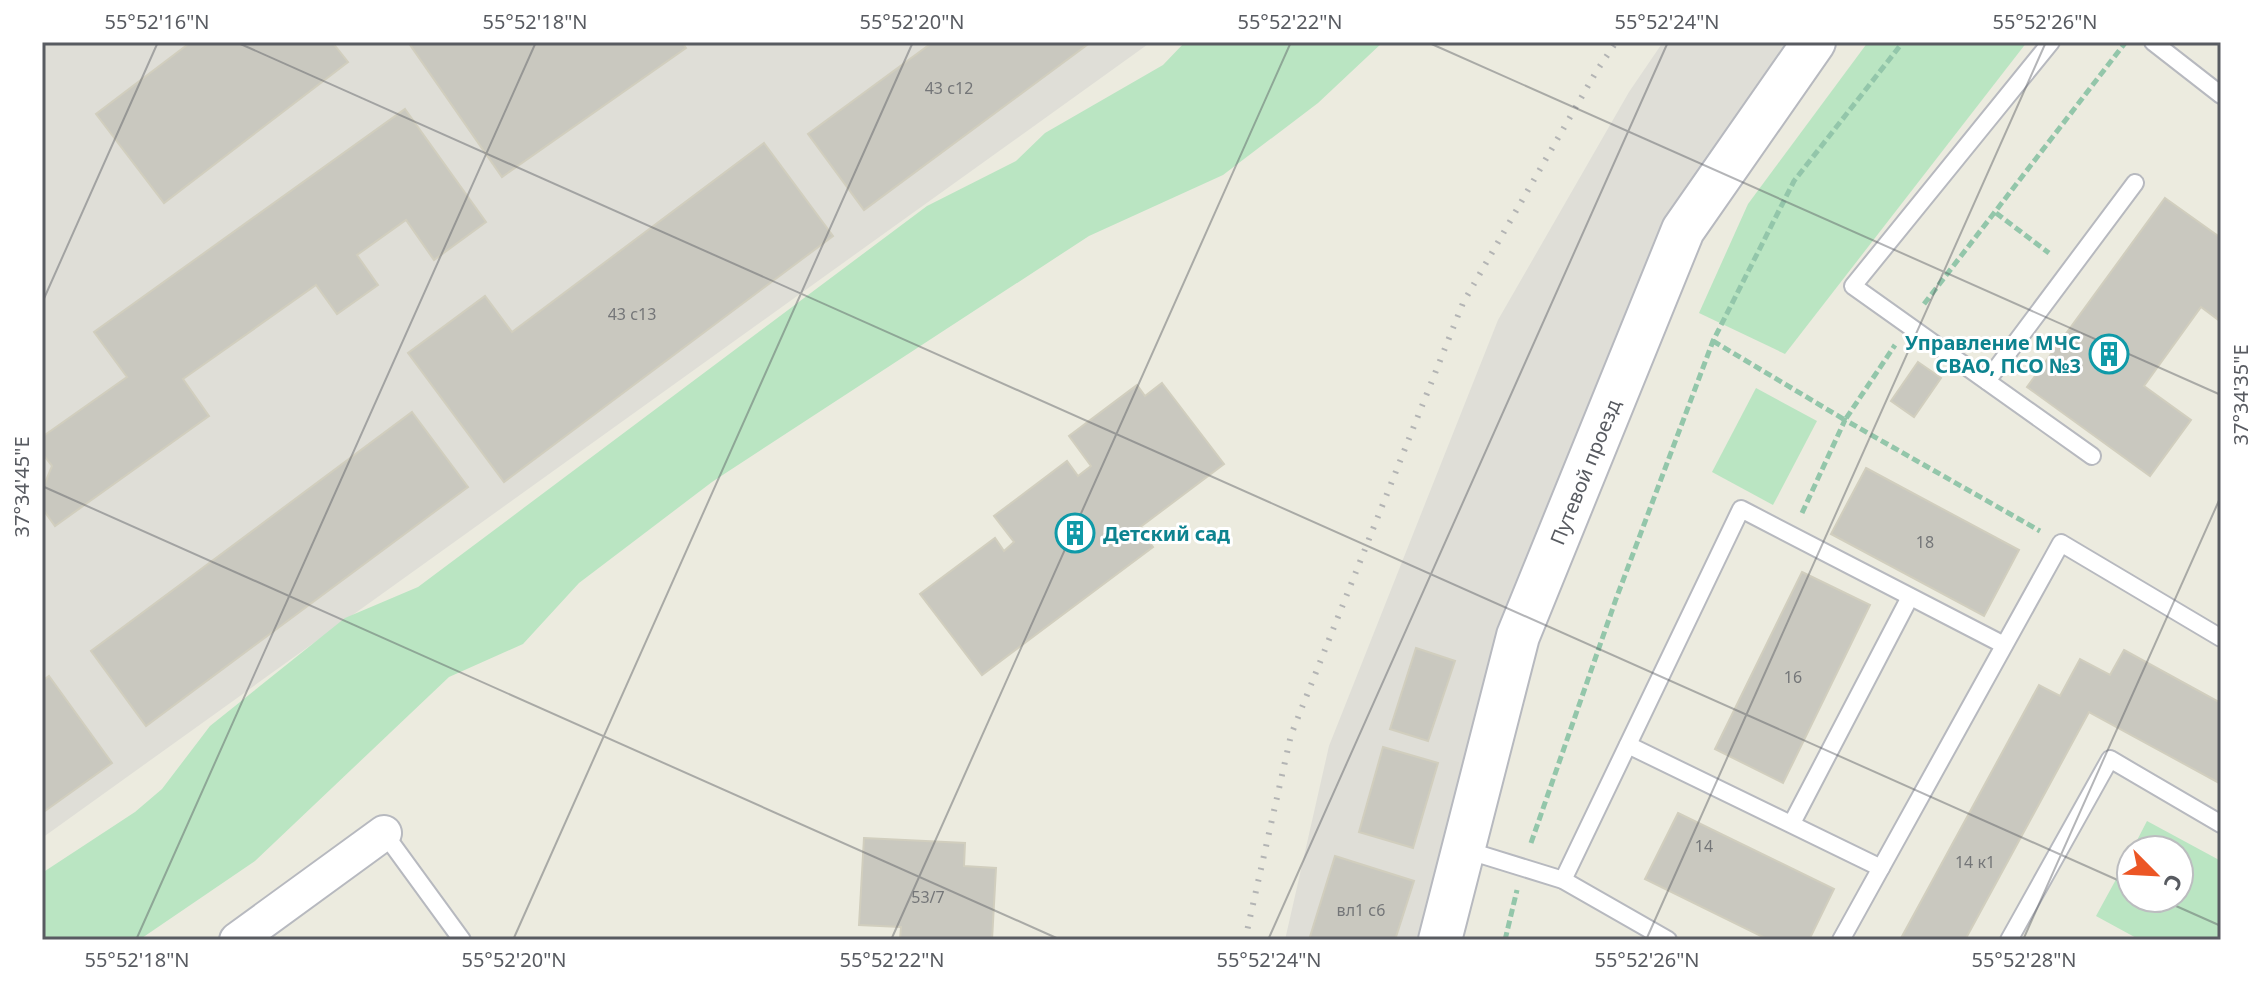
<svg xmlns="http://www.w3.org/2000/svg" width="2263" height="982" viewBox="0 0 2263 982" font-family="'Noto Sans',sans-serif">
<style>
.industrial{fill:#dfded7}
.green{fill:#bae5c2}
.building{fill:#c9c8bf;stroke:#d1cebe;stroke-width:2}
.lines{fill:none;stroke-linecap:round;stroke-linejoin:round}
.service-casing{stroke:#b7b9bf;stroke-width:20}
.minor-casing{stroke:#b7b9bf;stroke-width:38}
.tertiary-casing{stroke:#b7b9bf;stroke-width:46}
.path{stroke:#93c6aa;stroke-width:5;stroke-dasharray:8 4;stroke-linecap:butt}
.service{stroke:#fff;stroke-width:16}
.minor{stroke:#fff;stroke-width:34}
.tertiary{stroke:#fff;stroke-width:42}
.rail{stroke:#b3b4b4;stroke-width:6;stroke-dasharray:2 10;stroke-linecap:butt}
.ticks{fill:none;stroke:#585b61;stroke-width:2;stroke-opacity:0.45}
.labels{text-anchor:middle;dominant-baseline:central;stroke-width:6;stroke-linejoin:round;paint-order:stroke}
.number-label{font-size:16px;fill:#747678}
.culture-label{font-size:20px;font-weight:bold;fill:#0d838f;stroke:#fff;text-anchor:end}
.street-label{font-size:20px;fill:#585b61;stroke:#fff}
.neatline{fill:none;stroke:#585b61;stroke-width:3}
.ticks-label{font-size:20px;text-anchor:middle;fill:#585b61}
</style>
<rect width="100%" height="100%" fill="#ecebdf"/>
<!-- industrial -->
<g class="industrial">
<path d="M42,42H1151L42,838Z"/>
<path d="M1663,42H1790L1665,221L1444,844L1420,940H1285L1329,746L1498,320L1629,92Z"/>
</g>
<!-- green -->
<g class="green">
<path d="M1185,42H1383L1318,103L1223,175L1089,236L712,482L579,583L523,644L449,677L255,861L139,940H42V873L135,812L162,789L210,726L345,618L418,587L927,206L1016,161L1045,133L1163,65Z"/>
<path d="M1868,42H2027L1785,354L1699,313L1748,204Z"/>
<path d="M1756,388L1817,421L1773,505L1712,472Z"/>
<path d="M2147,821L2221,861V940H2140L2096,916L2131,852V898H2179V850H2132Z"/>
</g>
<!-- building -->
<g class="building">
<path d="M191,42H332L348,62L164,203L96,114Z"/>
<path d="M408,42H682L686,48L502,177Z"/>
<path d="M933,42H1091L864,210L808,134Z"/>
<path d="M405,109L486,222L434,260L406,220L357,255L378,285L337,314L316,285L183,379L209,416L55,526L42,508L43,488L52,466L42,453V437L127,377L94,332Z"/>
<path d="M764,143L833,236L504,482L408,353L485,296L512,332Z"/>
<path d="M2165,198L2221,238V322L2201,307L2144,386L2191,420L2150,476L2027,387Z"/>
<path d="M1918,362L1941,378L1914,417L1891,401Z"/>
<path d="M1162,383L1224,464L1139,528L1153,547L982,675L920,594L995,538L1004,551L1014,542L994,516L1067,461L1078,476L1091,466L1069,436L1137,385L1145,396Z"/>
<path d="M412,412L468,487L146,726L91,651Z"/>
<path d="M1866,468L2019,550L1984,616L1831,534Z"/>
<path d="M1802,572L1870,605L1783,783L1715,749Z"/>
<path d="M1416,648L1455,661L1428,741L1390,729Z"/>
<path d="M2124,650L2221,703V784L2089,712L1965,940H1900L2039,685L2060,696L2080,659L2110,675Z"/>
<path d="M49,676L112,763L42,813V681Z"/>
<path d="M1383,747L1438,763L1413,848L1359,832Z"/>
<path d="M1678,813L1834,889L1809,940H1769L1645,879Z"/>
<path d="M864,838L965,843L964,866L996,868L992,940H900L901,927L859,925Z"/>
<path d="M1335,856L1414,881L1395,940H1309Z"/>
</g>
<g class="lines">
<!-- service casing -->
<g class="service-casing">
<g id="service">
<path d="M2051,42L1853,286L2092,456"/>
<path d="M2153,42L2221,95"/>
<path d="M1987,381L2135,183"/>
<path d="M1628,745L1881,868"/>
<path d="M1792,823L1910,597"/>
<path d="M384,833L462,940"/>
<path d="M1466,850L1563,880L1668,940"/>
<path d="M1563,880L1741,509L2004,645"/>
<path d="M1841,940L2061,543L2221,638"/>
<path d="M2009,940L2110,759L2221,824"/>
</g>
</g>
<!-- minor casing -->
<g class="minor-casing">
<path id="minor" d="M237,940L384,833"/>
</g>
<!-- tertiary casing -->
<g class="tertiary-casing">
<path id="tertiary" d="M1440,940L1518,636L1683,230L1814,42"/>
</g>
<!-- path -->
<g class="path">
<path d="M1996,213L2049,253"/>
<path d="M1924,304L2125,43"/>
<path d="M1713,341L1845,420L1895,345"/>
<path d="M1802,513L1845,420L2040,531"/>
<path d="M1531,843L1616,599L1713,341L1794,181L1903,42"/>
<path d="M1505,940L1517,890"/>
</g>
<!-- service -->
<use href="#service" class="service"/>
<!-- minor -->
<use href="#minor" class="minor"/>
<!-- tertiary -->
<use href="#tertiary" class="tertiary"/>
<!-- rail -->
<path class="rail" d="M1245,940L1291,735L1463,303L1596,72L1616,42"/>
</g>
<!-- ticks -->
<path class="ticks" d="M236,42L2131,886M1427,42L2221,395M42,303L158,42M42,486L1061,940M2158,898L2221,926M136,940L536,42M513,940L913,42M891,940L1291,42M1268,940L1668,42M1646,940L2046,42M2023,940L2221,496"/>
<!-- icons -->
<defs>
<g id="building-ring" transform="scale(2)"><circle r="9.5" fill="#fff" stroke="#0f9aa8" stroke-width="1.5"/><path d="M-4-6H4V6H1V3H-1V6H-4ZM-2.5-4.3h1.7v1.8h-1.7ZM.8-4.3h1.7v1.8H.8ZM-2.5-1h1.7V.8h-1.7ZM.8-1h1.7V.8H.8Z" fill="#0f9aa8"/></g>
</defs>
<g fill-rule="evenodd">
<use href="#building-ring" x="2109" y="354"/>
<use href="#building-ring" x="1075" y="533"/>
</g>
<g class="labels">
<!-- number labels -->
<g class="number-label">
<text x="949" y="88">43 с12</text>
<text x="632" y="314">43 с13</text>
<text x="1925" y="542">18</text>
<text x="1793" y="677">16</text>
<text x="1704" y="846">14</text>
<text x="1975" y="862">14 к1</text>
<text x="928" y="897">53/7</text>
<text x="1361" y="910">вл1 с6</text>
</g>
<!-- culture labels -->
<g class="culture-label">
<text x="2081" y="342">Управление МЧС<tspan x="2081" dy="23">СВАО, ПСО №3</tspan></text>
<text x="1103" y="533" text-anchor="start">Детский сад</text>
</g>
<!-- street labels -->
<g class="street-label">
<text transform="translate(1585 472) rotate(-68)">Путевой проезд</text>
</g>
</g>
<!-- border -->
<rect width="2263" height="982" fill="none" stroke="#ffffff" stroke-width="88"/>
<!-- north arrow -->
<g transform="translate(2155 874) rotate(114)"><circle r="38" fill="#ffffff" stroke="#bcbdc0" stroke-width="2"/>
<path d="M0-6L14 30L0 20L-14 30Z" fill="#ec5625"/>
<text y="-12" font-size="22" font-weight="bold" text-anchor="middle" fill="#585b61">С</text>
</g>
<rect x="44" y="44" width="2175" height="894" class="neatline"/>
<g class="ticks-label">
<text x="157" y="29">55°52'16"N</text>
<text x="535" y="29">55°52'18"N</text>
<text x="912" y="29">55°52'20"N</text>
<text x="1290" y="29">55°52'22"N</text>
<text x="1667" y="29">55°52'24"N</text>
<text x="2045" y="29">55°52'26"N</text>
<text transform="translate(2241 395) rotate(-90)" y="7">37°34'35"E</text>
<text transform="translate(22 487) rotate(-90)" y="7">37°34'45"E</text>
<text x="137" y="967">55°52'18"N</text>
<text x="514" y="967">55°52'20"N</text>
<text x="892" y="967">55°52'22"N</text>
<text x="1269" y="967">55°52'24"N</text>
<text x="1647" y="967">55°52'26"N</text>
<text x="2024" y="967">55°52'28"N</text>
</g>
</svg>
